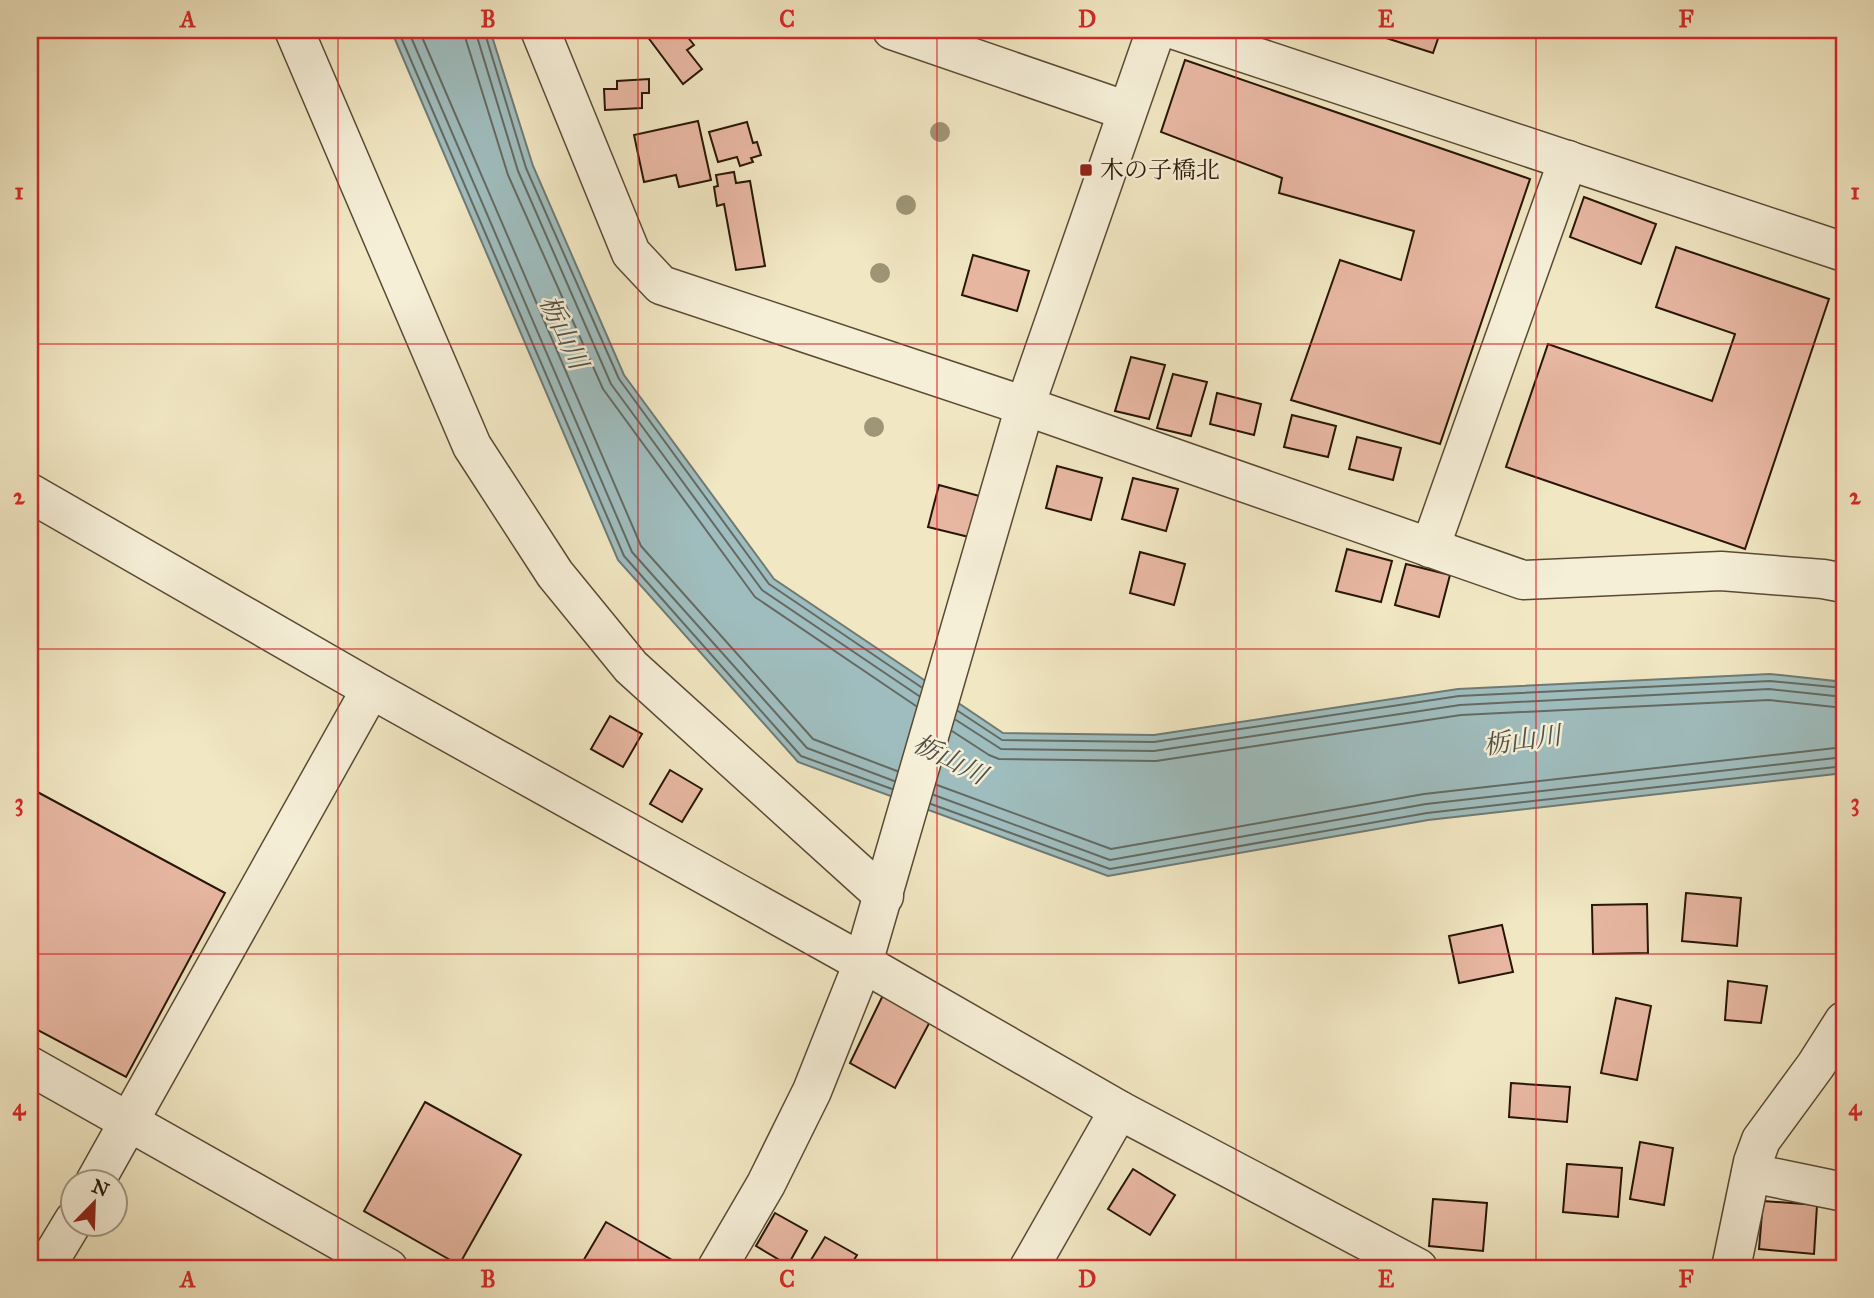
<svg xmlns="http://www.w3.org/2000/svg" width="1874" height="1298" viewBox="0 0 1874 1298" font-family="'IM FELL Great Primer','Noto Serif JP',serif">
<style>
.water{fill:#9fbdbe;stroke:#6f7a74;stroke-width:2}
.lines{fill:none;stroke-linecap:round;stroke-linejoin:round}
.shore{stroke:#646a62;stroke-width:2}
.building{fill:#e8b7a2;stroke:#281605;stroke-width:2}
.minor-casing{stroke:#5a4a34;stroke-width:41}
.minor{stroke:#f6efd8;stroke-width:38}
.tree{fill:#9e9676}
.grid{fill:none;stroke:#d62828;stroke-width:2;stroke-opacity:0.55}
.poi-dot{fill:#8f2418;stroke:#f6efd8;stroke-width:2.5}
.labels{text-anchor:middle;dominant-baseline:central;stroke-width:5;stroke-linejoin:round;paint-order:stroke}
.poi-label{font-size:24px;fill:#281605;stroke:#f6efd8;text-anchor:start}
.water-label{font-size:26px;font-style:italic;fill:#525046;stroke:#f6efd8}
.neatline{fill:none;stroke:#d62828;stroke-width:2.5}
.grid-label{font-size:23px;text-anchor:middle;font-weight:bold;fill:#d62828}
</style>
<rect width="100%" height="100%" fill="#f1e7c3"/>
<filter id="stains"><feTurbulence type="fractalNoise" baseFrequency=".00286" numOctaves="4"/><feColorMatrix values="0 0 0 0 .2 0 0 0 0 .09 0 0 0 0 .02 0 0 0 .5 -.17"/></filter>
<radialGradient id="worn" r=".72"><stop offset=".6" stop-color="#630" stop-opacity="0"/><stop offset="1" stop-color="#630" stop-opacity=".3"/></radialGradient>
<!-- water -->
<path class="water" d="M391,30H490L533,166L624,375L774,579L1003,733L1154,735L1458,689L1770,674L1844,682V773L1428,820L1108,876L798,762L618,560Z"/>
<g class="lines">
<!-- shore -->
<g class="shore">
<path d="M398,30L624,556L801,756L892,789"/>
<path d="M408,30L632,552L807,748L894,781"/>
<path d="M419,30L641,546L813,739L897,771"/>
<path d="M465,30L466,40L508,175L603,389L755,597L916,706"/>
<path d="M475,30L518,171L611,384L762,590L919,696"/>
<path d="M484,30L526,168L619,379L769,584L921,687"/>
<path d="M958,711L1002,740L1154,742L1459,696L1770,681L1844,688"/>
<path d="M956,720L1001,749L1154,751L1460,705L1769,689L1844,697"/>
<path d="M952,731L989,755L999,759L1156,761L1461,715L1769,700L1844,708"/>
<path d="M937,785L1111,849L1424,794L1844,747"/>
<path d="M934,795L1110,860L1426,804L1844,757"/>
<path d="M931,804L1110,869L1427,813L1844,766"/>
</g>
</g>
<!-- building -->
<g class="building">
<path d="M655,30H682L694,45L687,50L702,69L683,84L647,36Z"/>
<path d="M1361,30H1441L1433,53Z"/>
<path d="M1185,60L1530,179L1440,444L1291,400L1340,260L1401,280L1414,231L1279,193L1282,178L1161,132Z"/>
<path d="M649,79V93H642V108L605,110L604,89H617V81Z"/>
<path d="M698,121L711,180L679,187L676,175L644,182L634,135Z"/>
<path d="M747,122L753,143L757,142L761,155L751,158L753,162L740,166L737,157L718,162L709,132Z"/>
<path d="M734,172L736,183L750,181L765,266L736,270L724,204L717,206L714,187L718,186L716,175Z"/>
<path d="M1584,197L1656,224L1641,264L1570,237Z"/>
<path d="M1676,247L1829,299L1745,549L1506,467L1548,344L1712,401L1735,334L1656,307Z"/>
<path d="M973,255L1029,271L1017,311L962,295Z"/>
<path d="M1131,357L1165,365L1149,419L1115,411Z"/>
<path d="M1173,374L1207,382L1191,436L1157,428Z"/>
<path d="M1217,393L1261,404L1254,435L1210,424Z"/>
<path d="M1292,415L1336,426L1328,457L1284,447Z"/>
<path d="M1357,437L1401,448L1393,480L1349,469Z"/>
<path d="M1057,466L1102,478L1091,520L1046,508Z"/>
<path d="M1133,478L1178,489L1166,531L1122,519Z"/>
<path d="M939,485L983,497L973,538L928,527Z"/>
<path d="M1347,549L1392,561L1381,602L1336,591Z"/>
<path d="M1140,552L1185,564L1174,605L1130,593Z"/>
<path d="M1406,564L1450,575L1439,617L1395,605Z"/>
<path d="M610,716L642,734L623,767L591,749Z"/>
<path d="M670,770L702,789L682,822L650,804Z"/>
<path d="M30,788L225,893L126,1077L30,1026Z"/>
<path d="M1686,893L1741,898L1737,946L1682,941Z"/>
<path d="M1647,904L1648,953L1593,954L1592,905Z"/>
<path d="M1502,925L1513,972L1459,983L1449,936Z"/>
<path d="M1728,981L1767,986L1761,1023L1725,1020Z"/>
<path d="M887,987L934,1014L895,1088L850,1063Z"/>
<path d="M1616,998L1651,1006L1637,1080L1601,1073Z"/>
<path d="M1511,1083L1570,1087L1567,1122L1509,1117Z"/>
<path d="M425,1102L521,1155L459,1265L364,1211Z"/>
<path d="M1640,1142L1673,1148L1664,1205L1630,1199Z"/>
<path d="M1567,1164L1622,1168L1618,1217L1563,1212Z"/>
<path d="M1133,1169L1175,1195L1150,1235L1108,1209Z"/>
<path d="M1433,1199L1487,1203L1483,1251L1429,1246Z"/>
<path d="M1763,1201L1817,1205L1814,1254L1759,1249Z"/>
<path d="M775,1213L807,1231L788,1265L756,1246Z"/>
<path d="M606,1222L686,1268H579Z"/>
<path d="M825,1237L857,1255L849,1268H806Z"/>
</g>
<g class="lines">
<!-- minor casing -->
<g class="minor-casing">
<g id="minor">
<path d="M294,30L472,446L555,574L631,667L884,896"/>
<path d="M540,30L631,253L661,285L1025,406L1523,580L1721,571L1823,579L1844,583"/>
<path d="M892,30L1127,111"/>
<path d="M1175,30L1844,252"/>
<path d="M30,493L371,689L863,963L1119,1110L1418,1268"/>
<path d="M1430,548L1568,160"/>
<path d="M30,1066L388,1268"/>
<path d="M1751,1173L1844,1192"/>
<path d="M95,1182L371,689"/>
<path d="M45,1268L74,1220"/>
<path d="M717,1268L766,1184L812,1091L863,963L1025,406L1156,30"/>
<path d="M1029,1268L1119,1110"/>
<path d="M1731,1268L1753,1162L1761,1140L1816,1065L1844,1021"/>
</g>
</g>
<!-- minor -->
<use href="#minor" class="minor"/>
</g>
<!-- trees -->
<g class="tree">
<circle cx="940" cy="132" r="10"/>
<circle cx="906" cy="205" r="10"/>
<circle cx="880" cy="273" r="10"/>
<circle cx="874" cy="427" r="10"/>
</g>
<!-- grid -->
<path class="grid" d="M338,30V1268M638,30V1268M937,30V1268M1236,30V1268M1536,30V1268M30,344H1844M30,649H1844M30,954H1844"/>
<!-- markers -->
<rect class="poi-dot" x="1079" y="163" width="14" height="14" rx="3.5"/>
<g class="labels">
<!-- poi labels -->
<g class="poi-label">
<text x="1100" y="170">木の子橋北</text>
</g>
<!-- water labels -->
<g class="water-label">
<text transform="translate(564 332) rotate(65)">栃山川</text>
<text transform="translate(1522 740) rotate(-8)">栃山川</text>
<text transform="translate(950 759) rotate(27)">栃山川</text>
</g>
</g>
<!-- margin -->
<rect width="1874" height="1298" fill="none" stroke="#f1e7c3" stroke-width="77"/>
<!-- north arrow -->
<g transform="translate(94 1203) rotate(23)"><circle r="33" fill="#f6efd8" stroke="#a49884" stroke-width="2"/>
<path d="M0-5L12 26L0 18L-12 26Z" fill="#8f2418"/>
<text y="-10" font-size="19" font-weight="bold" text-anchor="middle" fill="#281605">N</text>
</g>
<rect x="38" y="38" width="1798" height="1222" class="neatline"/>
<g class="grid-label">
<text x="188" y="27">A</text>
<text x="488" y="27">B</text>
<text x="787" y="27">C</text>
<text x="1087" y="27">D</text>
<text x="1386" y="27">E</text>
<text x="1686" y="27">F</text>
<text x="19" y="199">1</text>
<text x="1855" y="199">1</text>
<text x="19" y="504">2</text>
<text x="1855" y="504">2</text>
<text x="19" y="810">3</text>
<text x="1855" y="810">3</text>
<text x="19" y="1115">4</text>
<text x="1855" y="1115">4</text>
<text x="188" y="1287">A</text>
<text x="488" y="1287">B</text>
<text x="787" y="1287">C</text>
<text x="1087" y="1287">D</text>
<text x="1386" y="1287">E</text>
<text x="1686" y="1287">F</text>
</g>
<rect width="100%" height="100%" filter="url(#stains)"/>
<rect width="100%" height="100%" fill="url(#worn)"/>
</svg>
